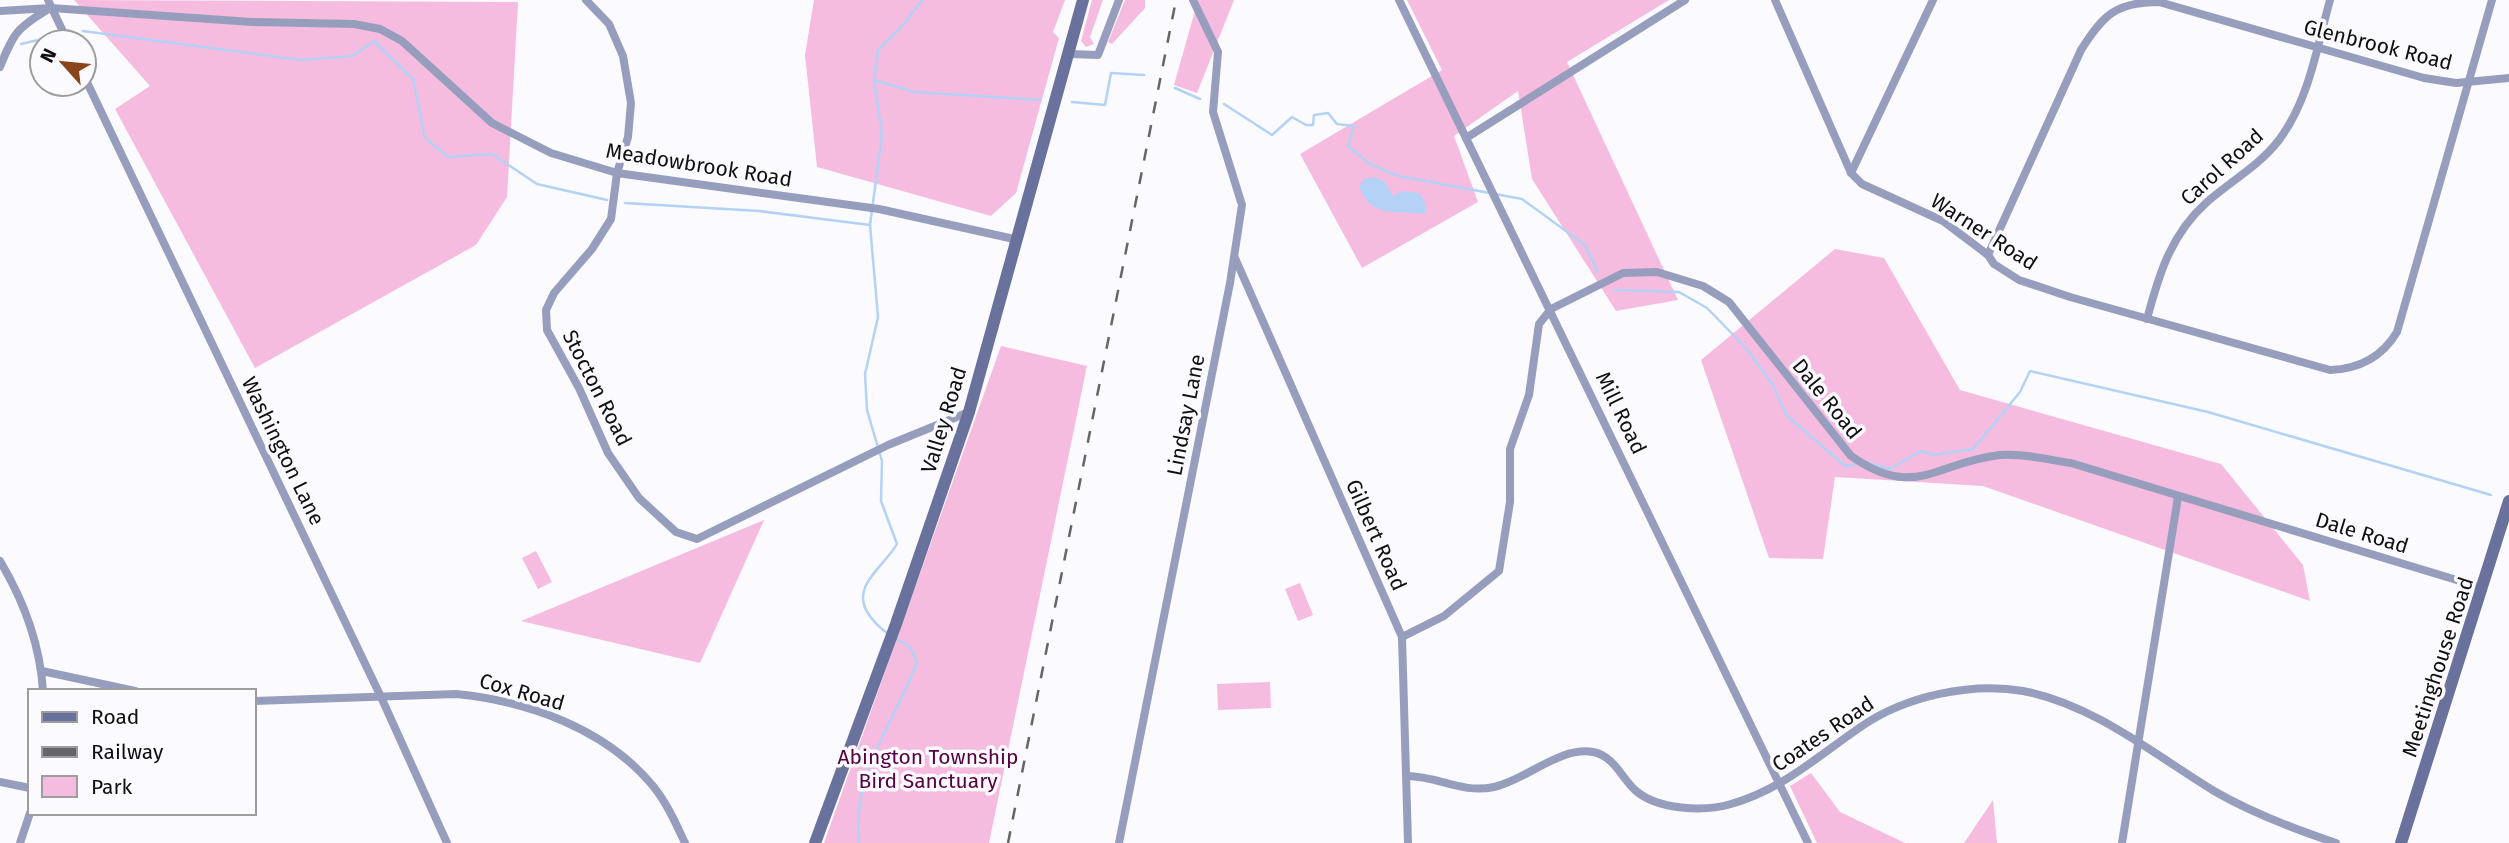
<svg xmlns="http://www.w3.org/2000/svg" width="2509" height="843" viewBox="0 0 2509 843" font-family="'Fira Sans',sans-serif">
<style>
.green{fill:#f6bce0}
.water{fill:#b3d2f6}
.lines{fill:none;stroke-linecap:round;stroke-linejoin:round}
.stream{stroke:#b3d2f6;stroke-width:2.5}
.street{stroke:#979ebd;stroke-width:8}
.secondary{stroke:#69719d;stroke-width:12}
.rail{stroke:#656567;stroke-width:2.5;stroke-dasharray:12 12;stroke-linecap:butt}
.labels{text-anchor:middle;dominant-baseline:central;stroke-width:7;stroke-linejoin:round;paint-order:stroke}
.street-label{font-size:21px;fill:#0f0f10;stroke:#fbfafe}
.park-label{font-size:21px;fill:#560141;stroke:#fbfafe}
</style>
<rect width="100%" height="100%" fill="#fbfafe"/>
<!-- green -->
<g class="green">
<path d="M74,0L518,2L507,197L476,245L255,368L115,109L150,86Z"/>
<path d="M814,0H1065L1053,32L1059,38L1016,193L991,216L817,167L805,55Z"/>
<path d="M1092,0H1103L1090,37L1094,44L1086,47L1081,41Z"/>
<path d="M1125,0H1145V8L1112,44L1108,42Z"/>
<path d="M1198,0H1234L1197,93L1174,85Z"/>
<path d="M1407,0H1669L1567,62L1678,300L1616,311L1532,179L1518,91L1454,136L1478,202L1362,268L1300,154L1442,70Z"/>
<path d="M1835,249L1884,258L1960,390L2221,464L2303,565L2310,601L1983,486L1835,477L1823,559L1769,558L1701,360Z"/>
<path d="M1001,346L1087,366L989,843H824Z"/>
<path d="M764,520L700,663L521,621Z"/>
<path d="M536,551L552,582L538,589L522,558Z"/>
<path d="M1300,583L1313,615L1298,621L1285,589Z"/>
<path d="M1270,682L1271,708L1218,710L1217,684Z"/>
<path d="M1811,773L1840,812L1905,843H1817L1790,786Z"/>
<path d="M1993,800L1997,843H1964Z"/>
</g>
<!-- water -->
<path class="water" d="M1374,177L1384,181L1393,196L1403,191L1419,193L1426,204L1425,214C1398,210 1371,219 1359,187L1364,179Z"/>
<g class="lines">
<!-- stream -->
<g class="stream">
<path d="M83,31L301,60L353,56L374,41L413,79L425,138L448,157L492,154L537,184L607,200"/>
<path d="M21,44L51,37"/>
<path d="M874,80L914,92L1041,100"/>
<path d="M1175,88L1200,99"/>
<path d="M1072,102L1105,105L1111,73L1144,75"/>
<path d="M1224,104L1272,135L1292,117L1306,125H1313L1314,115L1328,113L1337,124L1354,126L1348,146L1370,164L1398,176L1522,199L1585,245L1598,272"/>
<path d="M625,203L759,211L870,225"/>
<path d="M1615,290L1679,292L1707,308L1746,348L1773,385L1786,415L1845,466L1856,464"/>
<path d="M1866,462L1890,469L1921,451L1933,455L1973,449L2020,392L2030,371L2208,412L2491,495"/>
<path d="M889,634C880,629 875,623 869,615C849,586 884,567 897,544L881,501L882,461L867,410L865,374L878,317L870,225L882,135L874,80L878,50L904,24L922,0"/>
<path d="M859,843C851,772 894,725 917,662L910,647L895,638"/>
</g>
<!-- street -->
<g class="street">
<path d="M48,0L68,42"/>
<path d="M586,0L609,24L623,56L631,103L628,137L617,173L611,219L592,249L554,293L546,310L547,330L579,388L608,453L639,498L676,532L697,539L888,445L969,412"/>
<path d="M1399,0L1808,843"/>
<path d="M1775,0L1851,173L1862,184L1943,221L1988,255L1994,264L2019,280L2070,297L2330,370C2359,369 2382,357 2397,332L2492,0"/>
<path d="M0,11L51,8L252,22L354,24L380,29L402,41L492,123L551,153L617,173L879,209L1014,239"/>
<path d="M1070,54L1098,55L1119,0"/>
<path d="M0,67C14,32 17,28 50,8"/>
<path d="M84,76L381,697L447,843"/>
<path d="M1466,138L1685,0"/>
<path d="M1851,173L1933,0"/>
<path d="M1988,255L2081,50C2103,15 2116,2 2159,2L2424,78L2456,83L2509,78"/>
<path d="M1235,258L1402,637L1408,843"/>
<path d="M2147,319C2159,274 2171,234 2207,202C2231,181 2259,166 2279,140C2309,100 2317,47 2330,0"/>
<path d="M0,561C24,601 40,644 43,691"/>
<path d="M1402,637L1444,616L1499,571L1510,502V449L1529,395L1539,324L1551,309L1623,273L1657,272L1703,286L1729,302L1851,456C1916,501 1935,462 2000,455C2023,453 2049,460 2071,463L2483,588"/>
<path d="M42,671L135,691"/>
<path d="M254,701L456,694C528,701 606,729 653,786C667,803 676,824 685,843"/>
<path d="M1407,776C1438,776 1462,794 1494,787C1526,780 1560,746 1593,752C1614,756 1621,777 1635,790C1657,810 1704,812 1731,804C1783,789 1818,756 1862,726C1906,696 1971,682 2023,691C2093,704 2155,755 2214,791C2252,813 2294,829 2336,843"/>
<path d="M0,782L30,788"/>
<path d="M20,843L30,813"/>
<path d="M1119,843L1230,283L1242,205L1213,112L1218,52L1193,0"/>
<path d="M2122,843L2178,497"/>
</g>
<!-- secondary -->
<g class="secondary">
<path d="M815,843L896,624L969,412L1083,0"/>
<path d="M2401,843L2509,501"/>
</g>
<!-- rail -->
<path class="rail" d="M1008,843L1176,0"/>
</g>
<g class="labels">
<!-- street labels -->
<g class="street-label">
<text transform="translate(2378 45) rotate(14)">Glenbrook Road</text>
<text transform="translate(699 165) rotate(9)">Meadowbrook Road</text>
<text transform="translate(2222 167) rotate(-42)">Carol Road</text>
<text transform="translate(1984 232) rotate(33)">Warner Road</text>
<text transform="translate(597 388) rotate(63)">Stocton Road</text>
<text transform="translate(1827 399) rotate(51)">Dale Road</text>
<text transform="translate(1621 413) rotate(64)">Mill Road</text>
<text transform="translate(1186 415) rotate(-79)">Lindsay Lane</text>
<text transform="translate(944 420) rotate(-73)">Valley Road</text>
<text transform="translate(283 451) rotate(64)">Washington Lane</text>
<text transform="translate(2362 533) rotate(17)">Dale Road</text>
<text transform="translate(1376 535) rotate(66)">Gilbert Road</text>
<text transform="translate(2438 667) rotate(-72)">Meetinghouse Road</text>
<text transform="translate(522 692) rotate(16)">Cox Road</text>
<text transform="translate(1823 734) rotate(-34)">Coates Road</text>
</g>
<!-- park labels -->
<g class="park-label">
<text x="928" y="757">Abington Township<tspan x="928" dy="24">Bird Sanctuary</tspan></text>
</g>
</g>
<!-- legend -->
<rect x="28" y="689" width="228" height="126" fill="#fbfafe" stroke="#9d9c9f" stroke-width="2"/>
<rect x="42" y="712" width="35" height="10" fill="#69719d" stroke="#9d9c9f" stroke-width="2"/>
<text x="91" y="724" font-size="21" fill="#0f0f10">Road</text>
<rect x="42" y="747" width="35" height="10" fill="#656567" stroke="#9d9c9f" stroke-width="2"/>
<text x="91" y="759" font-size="21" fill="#0f0f10">Railway</text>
<rect x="42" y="776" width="35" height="21" fill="#f6bce0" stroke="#9d9c9f" stroke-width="2"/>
<text x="91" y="794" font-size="21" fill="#0f0f10">Park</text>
<!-- north arrow -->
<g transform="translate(63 63) rotate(297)"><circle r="33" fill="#fbfafe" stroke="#9d9c9f" stroke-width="2"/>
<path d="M0-5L12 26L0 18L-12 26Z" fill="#8a451b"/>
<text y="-10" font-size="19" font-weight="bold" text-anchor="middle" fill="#0f0f10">N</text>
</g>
</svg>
